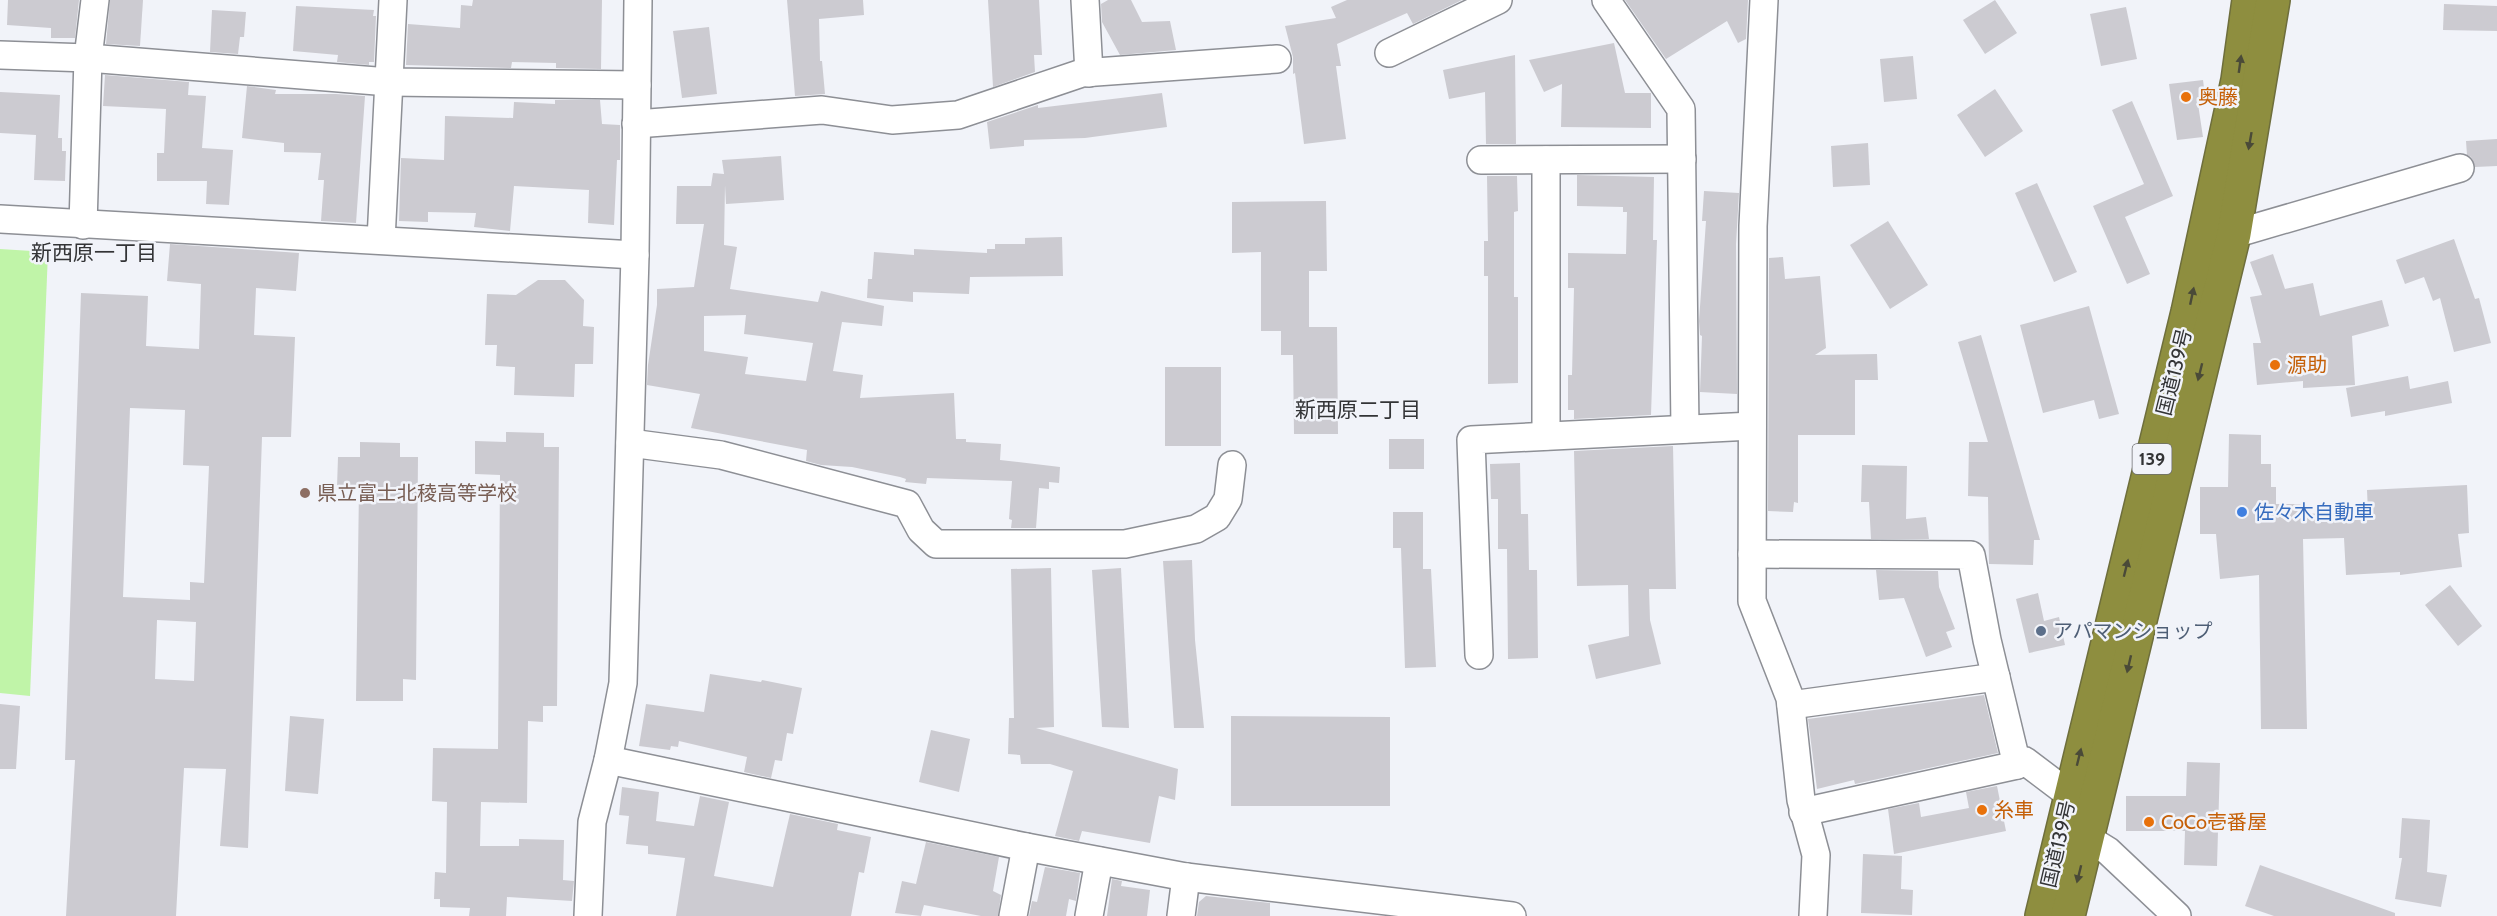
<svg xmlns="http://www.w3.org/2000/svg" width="2497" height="916" viewBox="0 0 2497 916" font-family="Cabin,'Noto Sans JP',sans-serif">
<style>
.pitch{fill:#c0f4a8}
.building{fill:#cccbd1;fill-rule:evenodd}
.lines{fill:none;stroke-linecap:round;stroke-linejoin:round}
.street-casing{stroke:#8d8f95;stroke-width:30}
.highway-casing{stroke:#6e6e3c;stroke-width:36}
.street{stroke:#fff;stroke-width:27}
.highway{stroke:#8e8e3f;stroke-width:33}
.oneway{fill:#4a4a38}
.food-dot{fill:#e8710a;stroke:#f1f3f9;stroke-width:2}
.education-dot{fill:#8d6e63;stroke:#f1f3f9;stroke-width:2}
.shop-dot{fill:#3f7fe0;stroke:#f1f3f9;stroke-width:2}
.service-dot{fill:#5c6f8a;stroke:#f1f3f9;stroke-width:2}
.labels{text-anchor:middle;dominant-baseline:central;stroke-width:5;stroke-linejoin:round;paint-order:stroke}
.shield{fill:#f1f3f9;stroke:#6c6d70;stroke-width:1.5}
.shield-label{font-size:18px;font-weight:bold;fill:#333436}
.food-label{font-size:20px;fill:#c56008;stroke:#f1f3f9;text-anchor:start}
.street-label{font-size:20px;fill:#333436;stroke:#f1f3f9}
.education-label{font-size:20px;fill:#785e54;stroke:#f1f3f9;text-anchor:start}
.shop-label{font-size:20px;fill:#366cbe;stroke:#f1f3f9;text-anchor:start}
.service-label{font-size:20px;fill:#4e5e75;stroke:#f1f3f9;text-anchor:start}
.neighbourhood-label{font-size:21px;fill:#333436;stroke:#f1f3f9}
</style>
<rect width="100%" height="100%" fill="#f1f3f9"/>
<!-- pitch -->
<path class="pitch" d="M0,249L48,252L30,696L0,693Z"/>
<!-- building -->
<g class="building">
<path d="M8,0H79L75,38H51V28L7,25Z"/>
<path d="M110,0H143L140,46L106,44Z"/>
<path d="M473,0H602L601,69L556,68V63L512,62L511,68L406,65L408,24L460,28L461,5L472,6Z"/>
<path d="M787,0H863L864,15L819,19L820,61H822L825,94L795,96Z"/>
<path d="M988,0H1039L1042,55H1034L1035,72L993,87Z"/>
<path d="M1108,0H1131L1142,22L1170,21L1176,50L1120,55L1102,22L1101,4Z"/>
<path d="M1347,0H1462L1413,24L1407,13L1337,44L1341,66H1336L1346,139L1304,144L1295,73L1293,74V57L1285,26L1336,18L1331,7Z"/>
<path d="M1625,0H1748L1746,39L1738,43L1727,21L1666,59Z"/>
<path d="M1995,0L2017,33L1985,54L1963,20Z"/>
<path d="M2444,4L2497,6V31L2443,30Z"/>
<path d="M296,6L374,10L373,16H376L374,62H369V65L337,62L338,55L293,51Z"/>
<path d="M2126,7L2137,59L2101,66L2090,14Z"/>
<path d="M212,10L246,12L244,37H240L238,54L210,52Z"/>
<path d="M709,27L717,94L682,98L673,31Z"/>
<path d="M1614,43L1625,93H1651V128L1561,127L1562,84L1544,92L1529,60Z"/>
<path d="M1515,55L1516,144H1486L1485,92L1449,99L1443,70Z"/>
<path d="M1913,56L1917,99L1884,102L1880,59Z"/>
<path d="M105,75L189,82L188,95L206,96L202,148L233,150L229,205L206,204L207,181H157V153H164L166,109L103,106Z"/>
<path d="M2203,80L2206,103L2198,104L2203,137L2177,140L2169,84Z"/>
<path d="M247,86L276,90L275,94H336L365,96L356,223L321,221L324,180H318L321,153L284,152V143L242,138Z"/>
<path d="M1995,89L2023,131L1985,157L1957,115Z"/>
<path d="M0,92L60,95L58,138H62V151H66L65,181L34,180L36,135L0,133Z"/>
<path d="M1162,93L1167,127L1085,138L1024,140V146L990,149L987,122L1038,105V108Z"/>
<path d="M555,100H600L602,124L620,125V160H617L614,225L588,223L589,190L514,186L510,231L474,227L476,213L428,212V222L399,221L401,158L444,160L445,116L513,118L514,102L555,104Z"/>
<path d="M2132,101L2173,196L2125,217L2150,274L2127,284L2093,206L2144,184L2112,110Z"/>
<path d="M2497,139V166L2475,167L2471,157L2467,155L2466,141Z"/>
<path d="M1868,143L1870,185L1833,187L1831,146Z"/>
<path d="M781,156L784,200L726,204L725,185L724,245L737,247L730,289L818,302L821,291L884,306L882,326L842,322L833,371L863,375L860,398L954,393L956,439H966V442L1001,444L1000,460L1060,467L1059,483L1049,482V489L1039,488L1036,528H1011L1012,520L1009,519L1012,481L927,478L926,484L905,482L906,479L900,477L852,467L821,465L806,461L807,450L691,428L700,394L647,385L648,365L657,305V289L694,287L704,224H676L677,186H711L713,173L724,174L722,160ZM746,315L744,334L813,343L806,381L745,374L748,357L704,351V316Z"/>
<path d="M1577,175L1654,177L1653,240H1657L1651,415L1574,419V410H1568V375H1572L1574,288H1568V253L1626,254L1627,212H1623V207L1577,206Z"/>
<path d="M1487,176H1517L1518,211L1514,212V297H1518V383L1488,384V276H1484V241H1488Z"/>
<path d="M2037,183L2077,272L2054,282L2015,193Z"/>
<path d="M1704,191L1739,193L1736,244L1737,394L1700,392L1702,336L1700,335L1699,321L1706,221H1702Z"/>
<path d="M1326,201L1327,271H1309V327H1337L1338,434H1294L1293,355H1281V331H1261V252L1232,253V202Z"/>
<path d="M1888,221L1928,285L1890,309L1850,245Z"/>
<path d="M1062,237L1063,276L970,277L969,294L913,292V302L867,298L868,279H872L874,252L914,255V249L987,253V249H995V244H1025V238Z"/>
<path d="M2454,239L2475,299L2479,298L2491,343L2454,352L2440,298L2433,301L2424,277L2405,284L2396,260Z"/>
<path d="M170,244L299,253L296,291L256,288L254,335L295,337L291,437H262L248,848L220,846L226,769L184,768L176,916H66L75,760H65L81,293L148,296L146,346L199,349L201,284L167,281ZM130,408L185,410L183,465L209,466L204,583L190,582V600L123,597ZM157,620L196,622L194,681L155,679Z"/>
<path d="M2273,254L2285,289L2313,283L2320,316L2382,300L2389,326L2352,336L2355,385L2303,388V381L2257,385L2253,343H2261L2250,297L2262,295L2250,262Z"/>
<path d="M1783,257L1785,279L1820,276L1826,348L1815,355L1877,354L1878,380H1855V435H1798V503L1794,502L1793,512L1768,511L1769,258Z"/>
<path d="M538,280H565L584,300L583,326L594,327L593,364H575L574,397L514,395L515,367L496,366L497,345H485L487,294L516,295Z"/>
<path d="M2089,306L2119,414L2099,419L2094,400L2043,413L2020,325Z"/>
<path d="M1981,335L2040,540H2034L2033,565L1989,564L1988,497L1968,496L1969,442H1988L1958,342Z"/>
<rect x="1165" y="367" width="56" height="79"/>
<path d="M2408,376L2410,389L2448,381L2452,403L2385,416V411L2351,417L2346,388Z"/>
<path d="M506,432L544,433V447H559L557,706H543V722L528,721L527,803L481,802L480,846H519V839L564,840L563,880L574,881L572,901L507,897L506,916H469L470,908L440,907V899H434L435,872L446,873L447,802L432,801L433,748L498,749L500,475L475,474V441L506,442Z"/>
<path d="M2229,434L2261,435V464H2271V487H2276V504H2301V514L2368,512L2367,490L2467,485L2469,533L2458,534L2462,567L2400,575V572L2346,575L2344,538L2303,539L2307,729H2261L2259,575L2220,579L2216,534H2200V487H2228Z"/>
<rect x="1389" y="439" width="35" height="30"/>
<path d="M360,442L400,443V457H418L416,680L403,679V701H356L359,488L337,487L338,457H360Z"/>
<path d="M1673,446L1676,589H1649L1650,620L1661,664L1596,679L1588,645L1629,636L1628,585L1577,586L1574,451Z"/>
<path d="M1520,463L1521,514H1528L1529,570H1537L1538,658L1508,659L1507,549H1498V499H1491L1490,464Z"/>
<path d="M1862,465L1907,466L1906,519L1926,517L1929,539H1871L1869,502H1861Z"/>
<path d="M1393,512H1423V569H1431L1436,667L1405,668L1401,548H1393Z"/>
<path d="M1192,560L1195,640L1204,728H1174L1163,561Z"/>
<path d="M1051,568L1054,727L1036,728L1178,769L1175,800L1159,796L1150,843L1082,831L1079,841L1055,836L1073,771L1050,764H1021L1020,755L1008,754L1009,718H1014L1011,569Z"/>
<path d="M1121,568L1129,728L1102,727L1092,570Z"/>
<path d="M1876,570L1938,571L1939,587L1955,629L1946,632L1952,647L1926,657L1904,598L1879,600Z"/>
<path d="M2450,585L2482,626L2458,646L2425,605Z"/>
<path d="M2038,593L2044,621L2059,617L2065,645L2029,653L2016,599Z"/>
<path d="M710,674L761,682L762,680L802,688L793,734L787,733L782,761L775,760L771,778L744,772L747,757L679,741L678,747L671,746L670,750L639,746L646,704L704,712Z"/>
<path d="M1984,695L1998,753L1855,784L1854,780L1817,789L1808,719Z"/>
<path d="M0,704L20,706L16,769H0Z"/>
<path d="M290,716L324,719L318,794L285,791Z"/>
<path d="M1231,716L1390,717V806H1231Z"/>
<path d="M931,730L970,739L959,792L919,782Z"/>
<path d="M2187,762L2220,763L2217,866L2184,865L2185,831H2126V796H2186Z"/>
<path d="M1997,786L2006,831L1894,854L1888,809L1919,803L1921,817L1969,808L1966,792Z"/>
<path d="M622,787L659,792L656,821L694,826L700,796L729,802L714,876L773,887L790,814L838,824L837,830L871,837L864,873L859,872L851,916H676L685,858L648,854V846L626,844L629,816L619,815Z"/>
<path d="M2402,818L2430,820L2427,872L2447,875L2441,907L2395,899L2402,858H2399Z"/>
<path d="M926,842L999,857L993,891L1001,895L998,916H981L924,905L921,916L895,913L902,881L916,884Z"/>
<path d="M1863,854L1902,856L1901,889L1913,890L1912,915L1861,913Z"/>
<path d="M2260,865L2395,913V916H2274L2245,906Z"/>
<path d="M1045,867L1080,873L1076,901L1069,899L1066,916H1029L1032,901L1037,902Z"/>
<path d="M1112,879L1122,881L1121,886L1150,890L1147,916H1107Z"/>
<path d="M1206,896L1270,903V916H1197L1199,902Z"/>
</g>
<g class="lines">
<!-- street casing -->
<g class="street-casing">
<g id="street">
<path d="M1085,0L1089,73"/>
<path d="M1606,0L1681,109L1685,429"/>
<path d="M1764,0L1753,226L1752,601L1790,698L1801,800L1816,855L1813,916"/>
<path d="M1389,53L1498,0"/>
<path d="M0,55L88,58L389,82L637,85"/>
<path d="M636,124L822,110L892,120L958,115L1082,73L1277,59"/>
<path d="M1481,160L1682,159"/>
<path d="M1546,160V436"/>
<path d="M0,219L635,255"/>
<path d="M83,225L88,58L95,0"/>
<path d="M2234,234L2460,168"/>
<path d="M381,240L393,0"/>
<path d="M630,443L721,455L907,504L921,530L936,544H1125L1196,529L1217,517L1228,499L1232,465"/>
<path d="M1752,554L1971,555L1987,640L2017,765"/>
<path d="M1479,655L1471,440L1752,426"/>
<path d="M1791,705L1996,677"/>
<path d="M608,760L1026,847L1186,877L1512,916"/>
<path d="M1803,812L2017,765L2025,761L2070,795"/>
<path d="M2087,838L2108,851L2177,916"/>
<path d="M588,916L592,822L608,760L623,683L635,255L638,0"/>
<path d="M1013,916L1026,847"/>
<path d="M1089,916L1099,861"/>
<path d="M1181,916L1186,877"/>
</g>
</g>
<!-- highway casing -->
<g class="highway-casing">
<g id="highway">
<path d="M2042,916L2188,312L2238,80L2249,0"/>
<path d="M2068,916L2234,234L2273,0"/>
</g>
</g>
<!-- street -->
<use href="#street" class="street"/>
<!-- highway -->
<use href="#highway" class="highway"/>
</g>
<!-- one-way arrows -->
<defs><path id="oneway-solid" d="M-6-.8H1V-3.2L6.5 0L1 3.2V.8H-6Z" transform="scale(1.5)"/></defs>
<g class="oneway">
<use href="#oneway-solid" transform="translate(2240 64) rotate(-82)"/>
<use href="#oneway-solid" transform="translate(2250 141) rotate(100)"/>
<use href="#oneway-solid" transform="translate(2192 296) rotate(-78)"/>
<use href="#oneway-solid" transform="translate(2200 372) rotate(104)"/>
<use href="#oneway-solid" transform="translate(2126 568) rotate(-76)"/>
<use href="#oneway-solid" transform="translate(2129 664) rotate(103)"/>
<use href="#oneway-solid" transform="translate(2079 757) rotate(-76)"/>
<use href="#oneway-solid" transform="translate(2079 874) rotate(104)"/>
</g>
<!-- markers -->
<g class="food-dot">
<circle cx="2186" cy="97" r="6"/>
<circle cx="2275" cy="365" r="6"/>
<circle cx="1982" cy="810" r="6"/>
<circle cx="2149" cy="822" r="6"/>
</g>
<circle class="education-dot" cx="305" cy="493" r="6"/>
<circle class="shop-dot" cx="2242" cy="512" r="6"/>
<circle class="service-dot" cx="2041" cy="631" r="6"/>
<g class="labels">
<!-- shield labels -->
<rect class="shield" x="2132.5" y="444" width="39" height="30" rx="4.5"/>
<g class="shield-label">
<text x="2152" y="459">139</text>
</g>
<!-- food labels -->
<g class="food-label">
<text x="2198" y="97">奥藤</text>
<text x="2287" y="365">源助</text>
<text x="1994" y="810">糸車</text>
<text x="2161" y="822">CoCo壱番屋</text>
</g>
<!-- street labels -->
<g class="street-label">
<text transform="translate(2174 372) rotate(-76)">国道139号</text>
<text transform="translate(2058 844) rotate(-77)">国道139号</text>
</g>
<!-- education labels -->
<g class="education-label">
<text x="317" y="493">県立富士北稜高等学校</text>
</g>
<!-- shop labels -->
<g class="shop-label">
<text x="2254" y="512">佐々木自動車</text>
</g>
<!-- service labels -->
<g class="service-label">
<text x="2053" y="631">アパマンショップ</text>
</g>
<!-- neighbourhood labels -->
<g class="neighbourhood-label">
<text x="94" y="252">新西原一丁目</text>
<text x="1358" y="409">新西原二丁目</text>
</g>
</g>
</svg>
